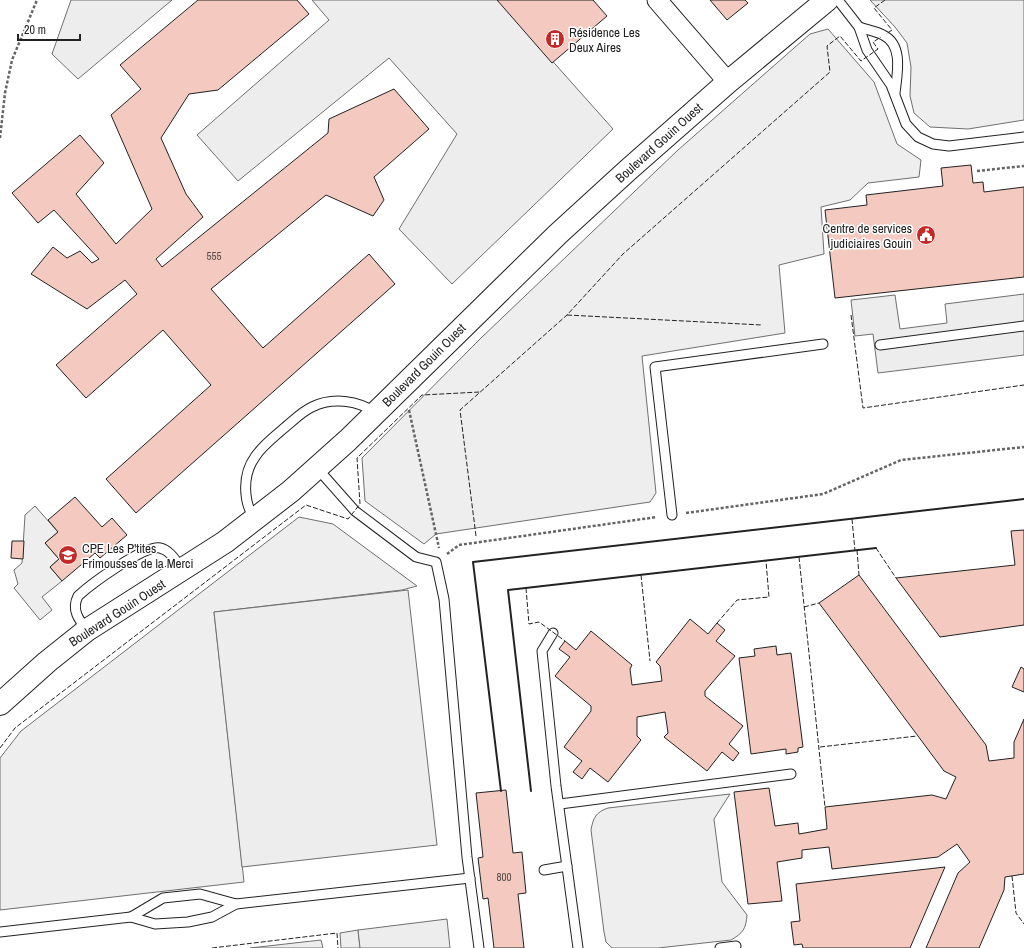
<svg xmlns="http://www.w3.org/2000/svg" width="1024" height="948" viewBox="0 0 1024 948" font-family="'Archivo Narrow',sans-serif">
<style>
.green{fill:#eee;stroke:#6f6f6f}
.parking{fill:#ededed;stroke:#6f6f6f}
.building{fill:#f3c9c0;stroke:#222}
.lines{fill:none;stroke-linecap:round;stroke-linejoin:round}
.service-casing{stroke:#222;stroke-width:11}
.minor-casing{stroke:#222;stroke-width:21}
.tertiary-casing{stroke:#222;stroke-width:24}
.path{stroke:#646464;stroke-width:2.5;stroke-dasharray:3 2;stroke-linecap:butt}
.service{stroke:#fff;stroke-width:9}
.minor{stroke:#fff;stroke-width:19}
.tertiary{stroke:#fff;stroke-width:22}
.fence{stroke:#222;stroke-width:1;stroke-dasharray:5 2;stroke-linecap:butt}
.wall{stroke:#222;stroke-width:2}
.labels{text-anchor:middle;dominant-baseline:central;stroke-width:3;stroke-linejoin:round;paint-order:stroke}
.number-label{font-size:11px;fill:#564c4a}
.poi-label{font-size:13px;fill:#222;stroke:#fff;text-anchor:start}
.street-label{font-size:13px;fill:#222;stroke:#fff}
</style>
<rect width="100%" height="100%" fill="#fff"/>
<!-- green -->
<g class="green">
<path d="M870,0H1024V120L968,129L930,127L914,113L910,96L911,67L907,43L895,27Z"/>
<path d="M828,29L874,82L897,144L921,160L919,177L868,183L850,200L821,207L824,254L779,265L785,333L642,356L656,493L650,502L436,534L424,544L365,501L362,458L481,338L678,150L810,34Z"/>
<path d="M35,506L58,532L45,543L59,559L50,567L62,581L42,597L52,610L40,620L14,588L18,584L14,570L22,563L25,515Z"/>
<path d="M299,517L333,524L417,586L402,590L214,612L244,882L0,910V758L21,731Z"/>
<path d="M730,794L714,819L722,882L747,915C746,929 743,933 731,940L658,948H612L606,942L604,932L591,830C593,818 596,812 608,808Z"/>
<path d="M358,930L360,948H341L340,933Z"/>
</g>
<!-- parking -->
<g class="parking">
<path d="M71,0H172L78,79L52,54Z"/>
<path d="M312,0H498L613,129L452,284L399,229L457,134L389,58L238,181L197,135L329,20Z"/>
<path d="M1024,294V355L878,373L873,334L855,336L851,300L895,295L900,329L947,323L945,304Z"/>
<path d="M408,590L437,845L242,867L214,612Z"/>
<path d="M447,919L450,948H360L358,930Z"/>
<path d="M321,940L323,948H250Z"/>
</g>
<!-- building -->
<g class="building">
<path d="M198,0H297L309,14L218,90L189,94L161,138L186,194L203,217L156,259L162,267L328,133L329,119L394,89L429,129L374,177L384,200L373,216L326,195L211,289L263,348L369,254L395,284L136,513L106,479L211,385L163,330L86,398L56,365L137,294L125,280L87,309L31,274L53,247L67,258L80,251L92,263L99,259L54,210L38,223L12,193L80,135L104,163L76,194L116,244L152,209L111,115L141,89L120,65Z"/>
<path d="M497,0H593L607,16L552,63Z"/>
<path d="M710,0H745L748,3L727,20Z"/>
<path d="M971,165L973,183L983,182L984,192L1024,187V277L835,298L825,210L867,205L866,195L943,186L941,168Z"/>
<path d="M75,497L102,527L112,518L127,535L100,558L95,553L62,581L50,567L59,559L45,543L58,532L48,520Z"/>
<path d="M1024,530V625L940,637L896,578L1015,565L1011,531Z"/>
<path d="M12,541H24L23,559L11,558Z"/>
<path d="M859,575L986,745L989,761L1014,758V742L1024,719V874L1005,877L1004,890L979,948H926L958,873L970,862L957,844L938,857L832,869L829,847L802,850V858L777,862L782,901L748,904L734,792L769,788L775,826L798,823L799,834L827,829L825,807L932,795L946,799L956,777L944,771L819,603Z"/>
<path d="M690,619L708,634L717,623L725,630L716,641L735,656L705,691V696L743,726L729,744L739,753L733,761L722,752L707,771L664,737L668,733L665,712L637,717V736L641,740L608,782L590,768L582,779L573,772L582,761L564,747L591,711V706L555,676L570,657L559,649L565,641L576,650L591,631L632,665L630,669L632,685L662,681L660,666L656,662Z"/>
<path d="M776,646L777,655L791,653L803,747L798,748V752L786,754V749L751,754L739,658L755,656L754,649Z"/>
<path d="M1021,667L1024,669V692L1012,687Z"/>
<path d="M506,790L513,853L522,852L526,893L518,894L524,948H494L488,898L483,899L478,858L483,857L476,793Z"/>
<path d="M945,867L910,948H803L802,944L794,945L791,922L800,921L796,884Z"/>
</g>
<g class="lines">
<!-- service casing -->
<g class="service-casing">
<g id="service">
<path d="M838,0L859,27L867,50L891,85L906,124L918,137L933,144L949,146L1024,137"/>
<path d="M859,27C867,30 876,31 883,35C904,45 897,75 895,93"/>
<path d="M880,345L1024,326"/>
<path d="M317,468L355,511L416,557L436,562L444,599L467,857L479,948"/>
<path d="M672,515L655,367L823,344"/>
<path d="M255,520C243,502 242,475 255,457C262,446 273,438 283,429C292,422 301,412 312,407C332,397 358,400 376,413"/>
<path d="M87,630C79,620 71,610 78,596C91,584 144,545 160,548C170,550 176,561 182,569"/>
<path d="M553,633L542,651L556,786L578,948"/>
<path d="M560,804L791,774"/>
<path d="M544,870L567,866"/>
<path d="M131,917L163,898L200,894L236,904"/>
<path d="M0,932L131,917L155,924L188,922L212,917L236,904L470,878"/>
<path d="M720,948L736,946"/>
</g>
</g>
<!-- minor casing -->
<g class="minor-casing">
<path id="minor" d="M657,0L728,82"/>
</g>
<!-- tertiary casing -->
<g class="tertiary-casing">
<path id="tertiary" d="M0,704L47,662L87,630L225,542L291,491L348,440L558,234L628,170L728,82L827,0"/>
</g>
<!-- path -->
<g class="path">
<path d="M0,138L5,93L12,60L37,0"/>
<path d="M977,171L1024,166"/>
<path d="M409,410L439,548"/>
<path d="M686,513L823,494L901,460L1024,447"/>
<path d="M447,554L459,545L657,517"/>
</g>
<!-- service -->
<use href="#service" class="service"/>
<!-- minor -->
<use href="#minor" class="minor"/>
<!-- tertiary -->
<use href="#tertiary" class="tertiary"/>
<!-- fence -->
<g class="fence">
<path d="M885,0L874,8L892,30L886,34"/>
<path d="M567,315L762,325"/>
<path d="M851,315L863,408L1024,385"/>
<path d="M852,519L855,551"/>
<path d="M476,536L460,410L567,315L623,254L830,72L827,46L840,36L861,61L878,49L873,42L881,37"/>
<path d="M876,548L896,578"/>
<path d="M857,550L859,575"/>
<path d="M799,557L825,807"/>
<path d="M641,575L650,661"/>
<path d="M526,588L529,624L539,622L565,641"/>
<path d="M804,607L819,603"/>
<path d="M717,623L737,600L769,597L766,561"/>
<path d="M820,747L917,736"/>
<path d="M0,748L15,728L306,505L348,519L360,504L357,458L422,395L480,392"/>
<path d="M1012,876L1016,913L1024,924"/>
<path d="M212,948L337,933L338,948"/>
</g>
<!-- wall -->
<g class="wall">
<path d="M501,791L473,562L1024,499"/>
<path d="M531,791L508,590L876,548"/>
</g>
</g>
<!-- icons -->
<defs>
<g id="building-disc" transform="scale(1)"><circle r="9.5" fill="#c62828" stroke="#fff"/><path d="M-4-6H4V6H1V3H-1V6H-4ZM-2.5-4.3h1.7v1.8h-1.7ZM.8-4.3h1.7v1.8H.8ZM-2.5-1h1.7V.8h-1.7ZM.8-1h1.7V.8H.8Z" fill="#fff"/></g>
<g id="civic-disc" transform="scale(1)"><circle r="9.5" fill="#c62828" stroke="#fff"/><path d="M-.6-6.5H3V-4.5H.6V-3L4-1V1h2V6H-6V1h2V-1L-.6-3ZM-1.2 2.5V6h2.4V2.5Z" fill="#fff"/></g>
<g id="school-disc" transform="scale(1)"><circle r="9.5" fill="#c62828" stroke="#fff"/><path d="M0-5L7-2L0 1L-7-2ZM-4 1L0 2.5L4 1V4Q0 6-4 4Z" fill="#fff"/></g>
</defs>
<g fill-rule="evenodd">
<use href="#building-disc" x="555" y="39"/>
<use href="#civic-disc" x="926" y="235"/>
<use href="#school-disc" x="68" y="555"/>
</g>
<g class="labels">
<!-- number labels -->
<g class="number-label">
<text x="214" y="256">555</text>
<text x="504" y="877">800</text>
</g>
<!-- poi labels -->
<g class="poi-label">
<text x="569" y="32">Résidence Les<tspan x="569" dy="15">Deux Aires</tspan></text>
<text x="912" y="228" text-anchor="end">Centre de services<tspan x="912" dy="15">judiciaires Gouin</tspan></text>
<text x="82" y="548">CPE Les P'tites<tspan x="82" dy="15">Frimousses de la Merci</tspan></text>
</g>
<!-- street labels -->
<g class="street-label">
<text transform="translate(659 143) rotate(-42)">Boulevard Gouin Ouest</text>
<text transform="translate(424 365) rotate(-45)">Boulevard Gouin Ouest</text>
<text transform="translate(117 613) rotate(-33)">Boulevard Gouin Ouest</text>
</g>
</g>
<!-- scale -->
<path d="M18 34v6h62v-6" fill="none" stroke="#222222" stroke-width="2"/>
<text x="24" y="34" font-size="12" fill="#222222" stroke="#ffffff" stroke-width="3" paint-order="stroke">20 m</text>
</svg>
